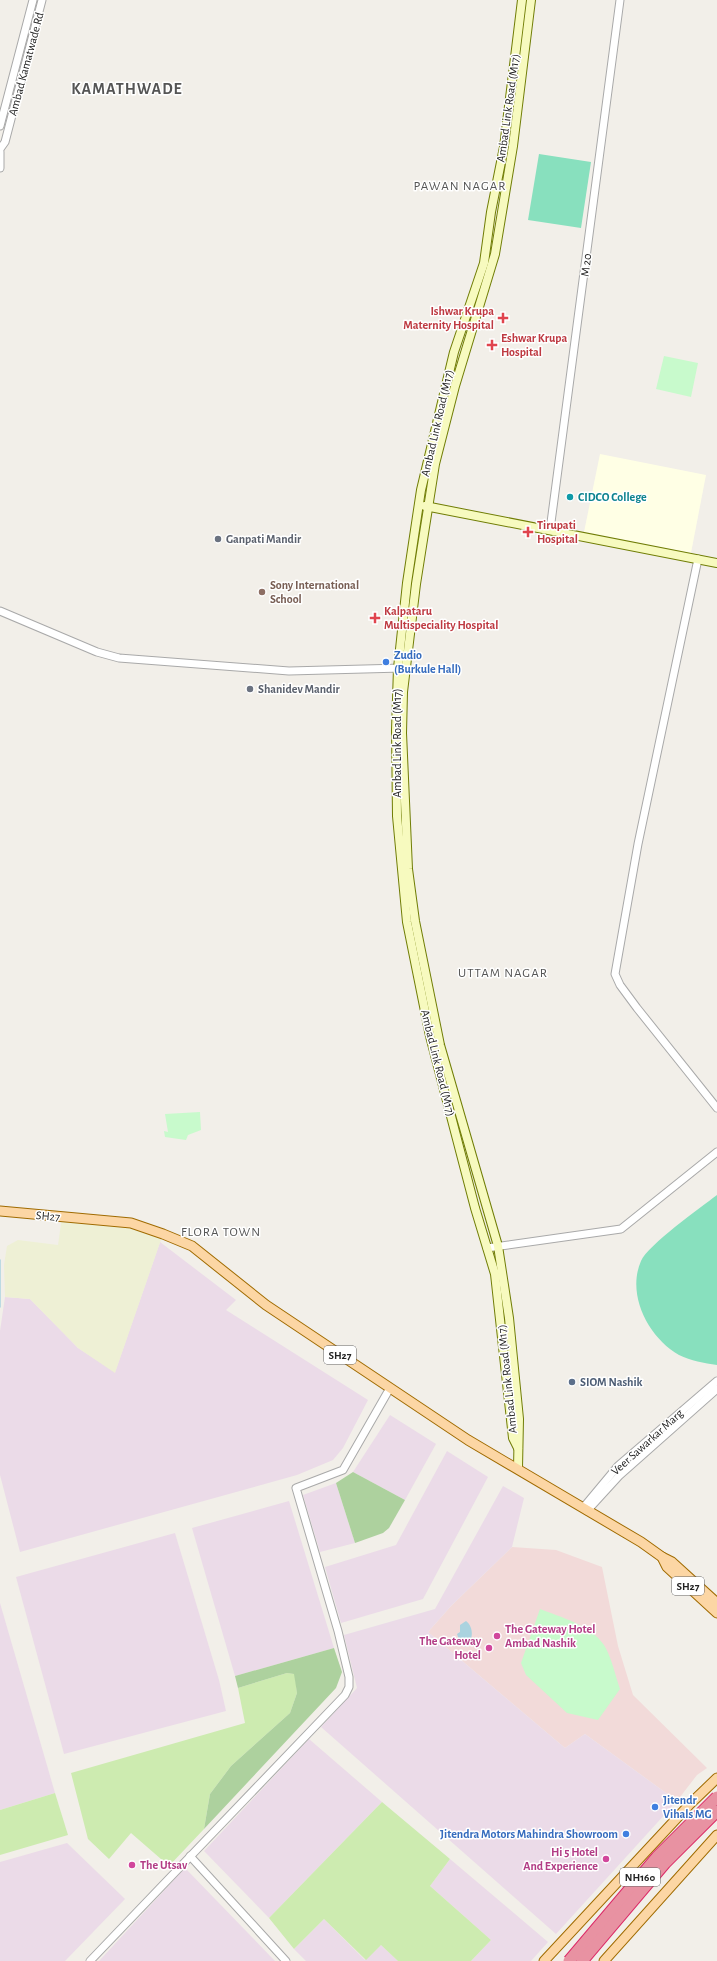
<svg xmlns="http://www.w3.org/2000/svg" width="717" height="1961" viewBox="0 0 717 1961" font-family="'Alegreya Sans',sans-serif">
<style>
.commercial{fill:#f2dad9}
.industrial{fill:#ebdbe8}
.education{fill:#ffffe5}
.farmland{fill:#eef0d5}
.grass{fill:#cdebb0}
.forest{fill:#add19e}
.park{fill:#c8facc}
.pitch{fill:#88e0be}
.water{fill:#aad3df}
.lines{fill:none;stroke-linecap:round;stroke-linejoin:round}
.stream{stroke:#aad3df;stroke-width:1.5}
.tertiary-casing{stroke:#a9a9a9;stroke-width:9}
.secondary-casing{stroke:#707d05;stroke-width:10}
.primary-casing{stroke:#a06b00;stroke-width:11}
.tertiary{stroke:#fff;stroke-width:7}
.secondary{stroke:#f7fabf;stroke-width:8}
.primary{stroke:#fcd6a4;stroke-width:9}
.motorway-bridge-casing{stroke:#dc2a67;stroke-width:13;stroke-linecap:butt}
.motorway-bridge{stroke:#e892a2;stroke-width:11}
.health-dot{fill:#e0444e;stroke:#fff;stroke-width:1.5}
.culture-dot{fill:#0f9aa8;stroke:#fff;stroke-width:1.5}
.worship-dot{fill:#6b7280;stroke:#fff;stroke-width:1.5}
.education-dot{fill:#8d6e63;stroke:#fff;stroke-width:1.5}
.shop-dot{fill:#3f7fe0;stroke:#fff;stroke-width:1.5}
.service-dot{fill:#5c6f8a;stroke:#fff;stroke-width:1.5}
.hotel-dot{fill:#d1479c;stroke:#fff;stroke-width:1.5}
.labels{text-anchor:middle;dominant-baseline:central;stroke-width:3;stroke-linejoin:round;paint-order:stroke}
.shield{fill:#fff;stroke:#646464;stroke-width:1}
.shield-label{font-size:11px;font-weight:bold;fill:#222}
.street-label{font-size:12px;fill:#222;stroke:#fff}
.health-label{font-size:12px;font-weight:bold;fill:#be3a42;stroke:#fff;text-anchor:start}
.culture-label{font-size:12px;font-weight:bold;fill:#0d838f;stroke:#fff;text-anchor:start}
.worship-label{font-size:12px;font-weight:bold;fill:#5b616d;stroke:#fff;text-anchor:start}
.education-label{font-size:12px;font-weight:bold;fill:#785e54;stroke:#fff;text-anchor:start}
.shop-label{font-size:12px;font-weight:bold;fill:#366cbe;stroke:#fff;text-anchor:start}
.service-label{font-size:12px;font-weight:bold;fill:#4e5e75;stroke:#fff;text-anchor:start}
.hotel-label{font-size:12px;font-weight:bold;fill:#b23c85;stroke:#fff;text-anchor:start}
.neighbourhood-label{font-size:13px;letter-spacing:1px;fill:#555;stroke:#fff}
.district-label{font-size:16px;font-weight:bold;letter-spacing:1px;fill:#555;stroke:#fff}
</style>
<rect width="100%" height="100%" fill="#f2efe9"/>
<!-- commercial -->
<path class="commercial" d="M512,1547L556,1550L602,1567L618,1646L633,1695L707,1768L697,1775L677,1801L585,1734L565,1748L428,1632L451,1606Z"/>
<!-- industrial -->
<g class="industrial">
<path d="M160,1242L236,1300L226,1310L368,1400L343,1448L333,1460L297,1475L20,1552L0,1475V1331L5,1297L30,1299L78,1348L115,1372Z"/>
<path d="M390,1415L436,1444L405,1500L353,1472Z"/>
<path d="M447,1451L488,1477L423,1599L341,1623L325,1567L396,1545Z"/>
<path d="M336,1483L355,1543L320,1552L303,1495Z"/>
<path d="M503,1486L524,1498L512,1547L451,1606L428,1632L565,1748L585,1734L677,1801L556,1934L321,1727L357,1688L344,1635L435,1609Z"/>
<path d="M289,1501L334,1648L235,1676L192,1528Z"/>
<path d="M175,1533L219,1680L226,1711L64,1754L16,1577Z"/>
<path d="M0,1603L55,1793L0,1810Z"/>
<path d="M309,1739L382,1802L269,1918L204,1851Z"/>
<path d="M67,1843L125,1899L65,1961H0V1862Z"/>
<path d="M450,1859L548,1942L531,1961H471L491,1940L430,1886Z"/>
<path d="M185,1868L275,1961H99Z"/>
<path d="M324,1919L365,1960L381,1945L398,1961H306L294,1949Z"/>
</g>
<!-- education -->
<path class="education" d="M600,454L706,475L691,553L584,532Z"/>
<!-- farmland -->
<path class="farmland" d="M62,1217L131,1223L163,1234L115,1373L78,1348L30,1299L5,1297L4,1265L7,1246L18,1240L58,1245Z"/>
<!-- grass -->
<g class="grass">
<path d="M287,1673L295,1674L297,1693L290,1713L231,1766L210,1794L204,1829L169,1866L131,1833L109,1859L88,1839L71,1773L245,1723L238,1688Z"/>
<path d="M55,1793L68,1835L0,1855V1810Z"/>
<path d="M382,1802L450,1859L430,1886L491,1940L471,1961H398L381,1945L366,1960L324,1919L294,1949L269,1918Z"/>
</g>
<!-- forest -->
<g class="forest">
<path d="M353,1472L405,1500L389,1528L383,1533L355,1543L336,1483Z"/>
<path d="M334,1648L342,1672L336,1688L204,1829L210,1794L231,1766L290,1713L297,1693L294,1674L287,1673L238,1688L235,1676Z"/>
</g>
<!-- park -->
<g class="park">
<path d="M664,356L698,363L691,397L656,389Z"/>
<path d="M200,1112L201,1130L188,1135L186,1140L165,1137L164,1131L168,1132L165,1114Z"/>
<path d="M540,1609C560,1617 591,1625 604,1645C612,1658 615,1675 620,1689L598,1720L567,1713L526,1675L521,1663Z"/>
</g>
<!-- pitch -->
<g class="pitch">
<path d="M539,154L591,162L581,228L528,220Z"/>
<path d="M717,1195V1365C704,1363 691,1361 679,1355C649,1338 626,1295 641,1261C648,1245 701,1207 717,1195Z"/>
</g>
<!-- water -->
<path class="water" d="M466,1621C474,1627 474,1641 465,1647L460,1643L457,1634L460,1632V1625Z"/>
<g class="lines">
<!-- stream -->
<path class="stream" d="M0,1260V1307"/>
<!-- tertiary casing -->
<g class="tertiary-casing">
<g id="tertiary">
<path d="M0,126L33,0"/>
<path d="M0,149L5,142L42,0"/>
<path d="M0,152V168"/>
<path d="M550,530L620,0"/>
<path d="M698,559L638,844L615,974L620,985L637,1008L717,1108"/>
<path d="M0,611L97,652L119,658L289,671L402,668"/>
<path d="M487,1248L621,1229L717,1152"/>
<path d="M583,1508L618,1466L717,1381"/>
<path d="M587,1511L619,1476L717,1389"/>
<path d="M190,1856L286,1961"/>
<path d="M90,1961L345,1695L349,1687V1677L338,1631L296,1488L343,1470L390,1388"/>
</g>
</g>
<!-- secondary casing -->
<g class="secondary-casing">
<g id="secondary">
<path d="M425,506L717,563"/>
<path d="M518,1448L513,1438L495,1274L475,1208L430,1036L407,922L397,816L396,730L398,668L407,583L421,490L454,352L484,263L491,212L504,147L522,0"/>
<path d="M518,1468L519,1419L509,1318L498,1246L440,1045L415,921L408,869L402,733L403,692L416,584L435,464L455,386L495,254L513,146L531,0"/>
</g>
</g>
<!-- primary casing -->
<g class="primary-casing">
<g id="primary">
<path d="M0,1211L131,1223L163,1234L192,1246L266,1305L468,1440L641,1542L662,1557L667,1567L717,1613"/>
<path d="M662,1557L672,1562L717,1603"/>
<path d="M544,1961L690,1804L717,1778"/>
<path d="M604,1961L717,1835"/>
</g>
</g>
<!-- tertiary -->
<use href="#tertiary" class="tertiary"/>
<!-- secondary -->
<use href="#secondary" class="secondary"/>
<!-- primary -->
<use href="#primary" class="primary"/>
<!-- motorway-bridge casing -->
<g class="motorway-bridge-casing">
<g id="motorway-bridge">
<path d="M569,1961L657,1857L717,1797"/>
<path d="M582,1961L665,1863L717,1811"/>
</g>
</g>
<!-- motorway-bridge -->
<use href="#motorway-bridge" class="motorway-bridge"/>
</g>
<!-- markers -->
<g class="health-dot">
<path d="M501 312h4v4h4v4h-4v4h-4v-4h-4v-4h4z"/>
<path d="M490 339h4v4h4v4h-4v4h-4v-4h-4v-4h4z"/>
<path d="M526 526h4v4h4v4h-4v4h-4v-4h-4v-4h4z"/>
<path d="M373 612h4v4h4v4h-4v4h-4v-4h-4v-4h4z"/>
</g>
<circle class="culture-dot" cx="570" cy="497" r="4"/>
<g class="worship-dot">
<circle cx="218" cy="539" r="4"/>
<circle cx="250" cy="689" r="4"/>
</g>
<circle class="education-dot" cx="262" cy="592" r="4"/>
<g class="shop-dot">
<circle cx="386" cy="662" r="4"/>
<circle cx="655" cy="1807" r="4"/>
<circle cx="626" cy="1834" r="4"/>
</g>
<circle class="service-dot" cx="572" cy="1382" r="4"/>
<g class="hotel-dot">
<circle cx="497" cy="1636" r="4"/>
<circle cx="489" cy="1648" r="4"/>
<circle cx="606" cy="1859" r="4"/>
<circle cx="132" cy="1865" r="4"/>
</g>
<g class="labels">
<!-- shield labels -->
<g class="shield">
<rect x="324" y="1346" width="32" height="18" rx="3"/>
<rect x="672" y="1577" width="32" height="18" rx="3"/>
<rect x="620" y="1868" width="40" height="18" rx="3"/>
</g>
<g class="shield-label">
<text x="340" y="1355">SH27</text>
<text x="688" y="1586">SH27</text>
<text x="640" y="1877">NH160</text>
</g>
<!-- street labels -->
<g class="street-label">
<text transform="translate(26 64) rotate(-75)">Ambad Kamatwade Rd</text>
<text transform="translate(508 108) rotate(-82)">Ambad Link Road (M17)</text>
<text transform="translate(586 265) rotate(-83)">M 20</text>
<text transform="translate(437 423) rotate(-77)">Ambad Link Road (M17)</text>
<text transform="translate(397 743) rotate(-90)">Ambad Link Road (M17)</text>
<text transform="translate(438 1063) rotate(76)">Ambad Link Road (M17)</text>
<text transform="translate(48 1216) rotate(5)">SH27</text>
<text transform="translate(507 1379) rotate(-96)">Ambad Link Road (M17)</text>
<text transform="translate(647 1442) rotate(-42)">Veer Sawarkar Marg</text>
</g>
<!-- health labels -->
<g class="health-label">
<text x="494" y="311" text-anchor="end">Ishwar Krupa<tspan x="494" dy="14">Maternity Hospital</tspan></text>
<text x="501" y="338">Eshwar Krupa<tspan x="501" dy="14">Hospital</tspan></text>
<text x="537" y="525">Tirupati<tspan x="537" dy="14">Hospital</tspan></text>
<text x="384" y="611">Kalpataru<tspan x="384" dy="14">Multispeciality Hospital</tspan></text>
</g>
<!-- culture labels -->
<g class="culture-label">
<text x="578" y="497">CIDCO College</text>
</g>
<!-- worship labels -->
<g class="worship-label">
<text x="226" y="539">Ganpati Mandir</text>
<text x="258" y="689">Shanidev Mandir</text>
</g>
<!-- education labels -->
<g class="education-label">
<text x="270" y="585">Sony International<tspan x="270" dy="14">School</tspan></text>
</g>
<!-- shop labels -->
<g class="shop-label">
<text x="394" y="655">Zudio<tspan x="394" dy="14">(Burkule Hall)</tspan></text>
<text x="663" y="1800">Jitendr<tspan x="663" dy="14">Vihals MG</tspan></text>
<text x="618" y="1834" text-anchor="end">Jitendra Motors Mahindra Showroom</text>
</g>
<!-- service labels -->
<g class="service-label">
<text x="580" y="1382">SIOM Nashik</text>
</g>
<!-- hotel labels -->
<g class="hotel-label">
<text x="505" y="1629">The Gateway Hotel<tspan x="505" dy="14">Ambad Nashik</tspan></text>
<text x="481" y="1641" text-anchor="end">The Gateway<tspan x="481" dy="14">Hotel</tspan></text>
<text x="598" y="1852" text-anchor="end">Hi 5 Hotel<tspan x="598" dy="14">And Experience</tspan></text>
<text x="140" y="1865">The Utsav</text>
</g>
<!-- neighbourhood labels -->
<g class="neighbourhood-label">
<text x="460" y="186">PAWAN NAGAR</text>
<text x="503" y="973">UTTAM NAGAR</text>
<text x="221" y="1232">FLORA TOWN</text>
</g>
<!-- district labels -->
<g class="district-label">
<text x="127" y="89">KAMATHWADE</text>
</g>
</g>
</svg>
